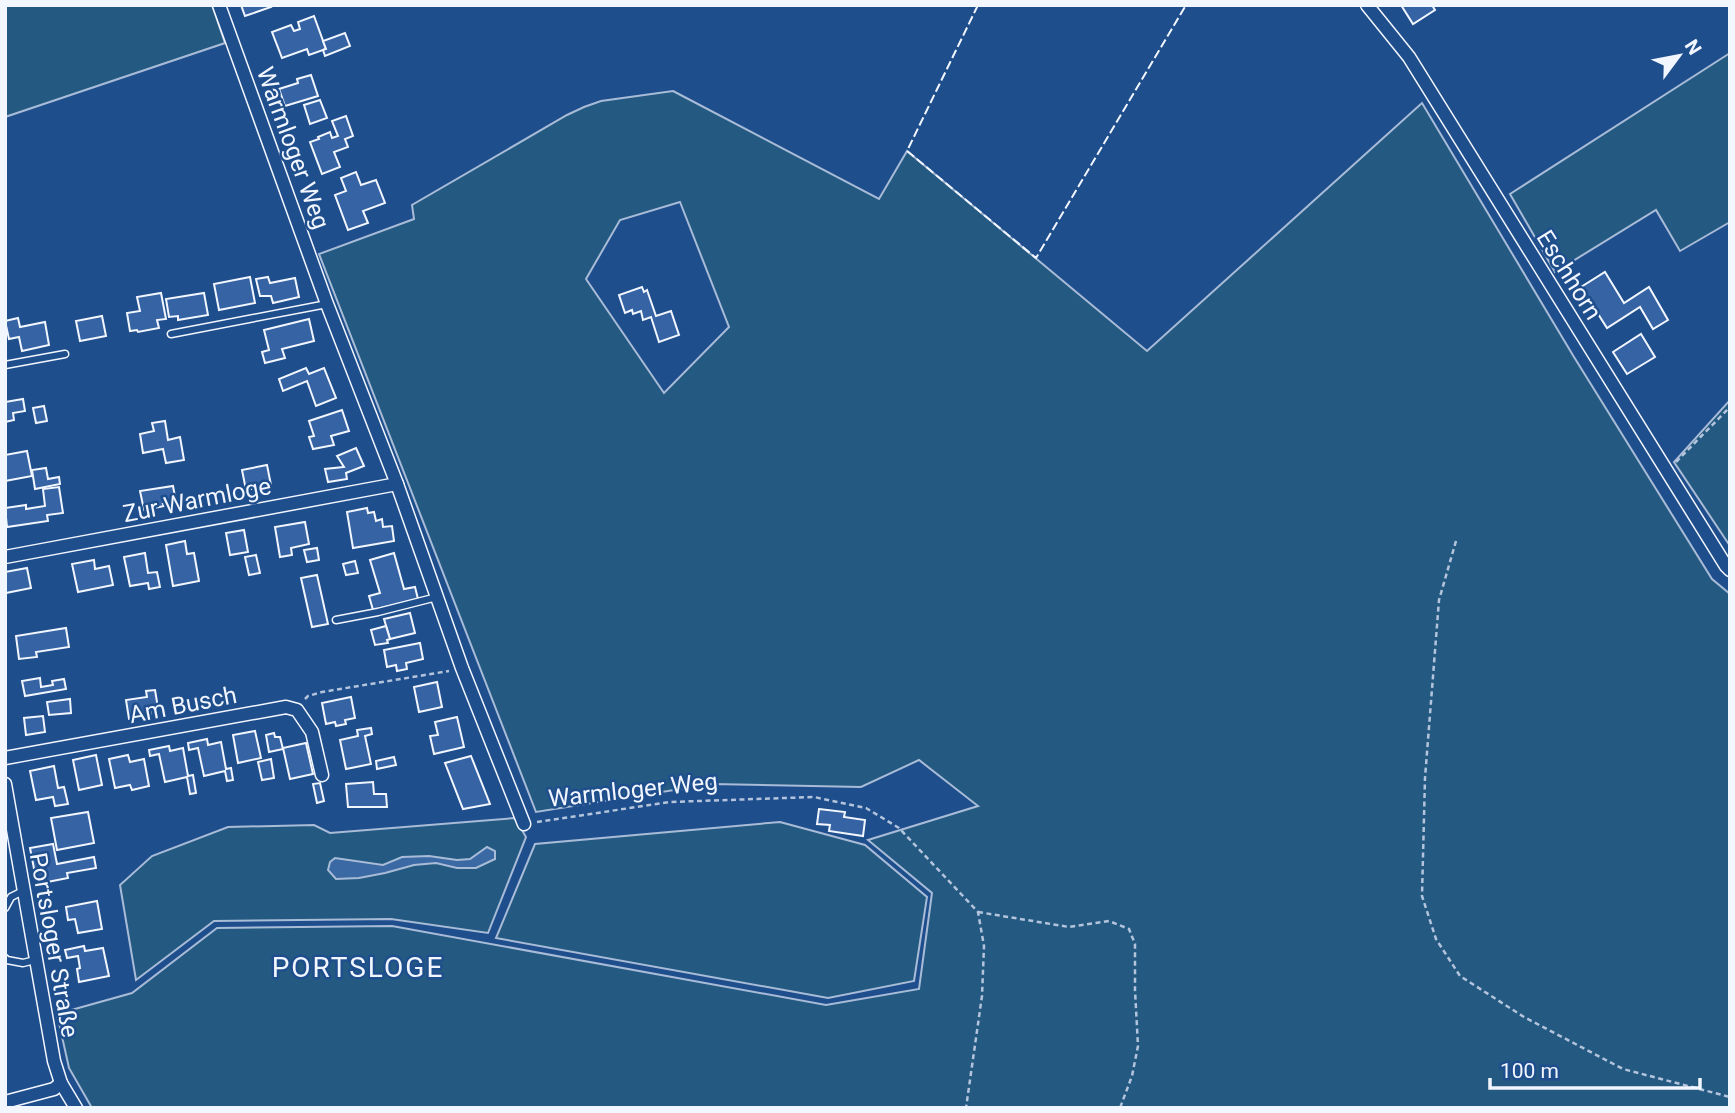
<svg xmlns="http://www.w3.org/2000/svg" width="1735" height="1113" viewBox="0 0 1735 1113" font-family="Roboto,sans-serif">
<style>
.green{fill:#245a82;stroke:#a8bbd7;stroke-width:2;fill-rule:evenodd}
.water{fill:#3b69a3;stroke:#a8bbd7;stroke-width:2}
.building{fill:#3563a3;stroke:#f2f6ff;stroke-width:2}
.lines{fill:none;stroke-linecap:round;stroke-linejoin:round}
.service-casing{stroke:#f2f6ff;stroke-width:9}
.minor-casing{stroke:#f2f6ff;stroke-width:15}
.path{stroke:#b3c4dc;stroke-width:2.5;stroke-dasharray:5 3.5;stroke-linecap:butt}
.service{stroke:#1f4e8c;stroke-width:6}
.minor{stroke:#1f4e8c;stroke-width:12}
.fence{stroke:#f2f6ff;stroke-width:2;stroke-dasharray:9 3.5;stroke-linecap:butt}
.labels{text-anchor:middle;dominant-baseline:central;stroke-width:5;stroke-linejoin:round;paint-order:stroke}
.street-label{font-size:24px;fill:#f2f6ff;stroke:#1f4e8c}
.quarter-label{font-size:28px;letter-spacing:2px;fill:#f2f6ff;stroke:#1f4e8c}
</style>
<rect width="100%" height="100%" fill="#1f4e8c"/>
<!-- green -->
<g class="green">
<path d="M5,5H212L225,43L5,117Z"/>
<path d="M1730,53V222L1680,251L1656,210L1555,272L1510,194Z"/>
<path d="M673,91L879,199L907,151L1147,351L1422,103L1574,357L1712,579L1730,594V1108H92L69,1068L57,1014L132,993L217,928L392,926L826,1005L919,989L932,893L868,840L978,806L919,760L861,787L712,784L536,812L319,254L414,219L412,205L567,115L584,107L601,101ZM680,202L729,327L664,393L586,279L620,220Z"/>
<path d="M1730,400V546L1674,462Z"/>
<path d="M515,818L526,837L488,933L391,919L214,921L136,980L120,885L152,856L228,827L314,825L330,833Z"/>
<path d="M780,822L865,845L927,897L914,981L828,998L496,938L535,844Z"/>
</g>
<!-- water -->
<path class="water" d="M487,847L495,851V859L476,868H457L436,863L414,865L385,873L359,878L336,879L328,870L330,862L335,858L383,865L402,857L429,856L457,860L470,859Z"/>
<!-- building -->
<g class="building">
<path d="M241,5H270L271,7L245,16Z"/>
<path d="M1401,5H1432L1435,10L1413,24Z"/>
<path d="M314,16L326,49L309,55L307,49L282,58L272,32L291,25L294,31L300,29L298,22Z"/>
<path d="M345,33L350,46L325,56L323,50L326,49L323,41Z"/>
<path d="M311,75L318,96L285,106L279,89L298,83L297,79Z"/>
<path d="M320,100L327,118L310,124L304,105Z"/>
<path d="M346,116L353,136L345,139L348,147L334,152L340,167L322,174L310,142L319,139L318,137L330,132L332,138L338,136L332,121Z"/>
<path d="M356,172L361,185L376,180L385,203L363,211L368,223L348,230L335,195L346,191L341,178Z"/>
<path d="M1605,272L1624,303L1649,287L1668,320L1653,329L1640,307L1607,328L1581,287Z"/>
<path d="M250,277L255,303L219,310L214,284Z"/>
<path d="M268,277L270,283L295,278L299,297L273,303L271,296H260L256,279Z"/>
<path d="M642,287L644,292L647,290L656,316L671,311L679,335L659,342L651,317L643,320L641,311L633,314L632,310L625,313L619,295Z"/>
<path d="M161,293L166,319L157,320L159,328L138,332L137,330L130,331L127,313L140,311L137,297Z"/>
<path d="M204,293L208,315L178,320V316L169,317L166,299Z"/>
<path d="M102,316L106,336L80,341L76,321Z"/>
<path d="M18,318L20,327L45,322L49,345L22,351L19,337L9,339L5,321Z"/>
<path d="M309,319L314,341L282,349L285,358L265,363L262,352L269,350L264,330Z"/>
<path d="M1641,334L1655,357L1627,374L1613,352Z"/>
<path d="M306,368L309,374L324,368L336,398L316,406L307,381L283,391L279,379Z"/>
<path d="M23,399L25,411L13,413L14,420L5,422V402Z"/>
<path d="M44,406L47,421L36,423L33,408Z"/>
<path d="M342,410L349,431L331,436L334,445L313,449L309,437L314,436L309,421Z"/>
<path d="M165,421L168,440L180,437L184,460L166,463L163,449L143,453L140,434L154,431L152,423Z"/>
<path d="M356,448L364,466L346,473L347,479L328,482L325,469L344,467L337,456Z"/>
<path d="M27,451L32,476L5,481V455Z"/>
<path d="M267,465L271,485L246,490L242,470Z"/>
<path d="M46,468L48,479L59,477L60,484L35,489L32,470Z"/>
<path d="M173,486L176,502L163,504L164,506L144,510L140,491Z"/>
<path d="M59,487L63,513L47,515L48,521L7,527L5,508L26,505V509L45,506L43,489Z"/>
<path d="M367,508L368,513L374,512L376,521L382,519L383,527L392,526L394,541L353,548L347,512Z"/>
<path d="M305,522L309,544L291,548L292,555L280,557L275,527Z"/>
<path d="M244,530L248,552L230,555L226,533Z"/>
<path d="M185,541L187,554L194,553L199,581L173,586L166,545Z"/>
<path d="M317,548L319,560L307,562L304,550Z"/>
<path d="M145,553L148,573L157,572L160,587L149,589L148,583L130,586L124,557Z"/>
<path d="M394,553L404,589L415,587L418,599L373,610L369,596L380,593L370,560Z"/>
<path d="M256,555L260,573L249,575L245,557Z"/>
<path d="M94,560L95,569L109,566L113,585L78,592L72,564Z"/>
<path d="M355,561L358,573L346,575L343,564Z"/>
<path d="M27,568L31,588L6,593L5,572Z"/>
<path d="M317,575L328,624L312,627L301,578Z"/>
<path d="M410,613L415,633L390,639L384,619Z"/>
<path d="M386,626L390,639L387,640L388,643L375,645L371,630Z"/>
<path d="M66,628L69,647L36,652L37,657L19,659L16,636Z"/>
<path d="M420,643L423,659L406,663L407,669L397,671L396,665L387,667L384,650Z"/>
<path d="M40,678L41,687L53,685L52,681L64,679L66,689L25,696L22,681Z"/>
<path d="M437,682L442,707L419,712L414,687Z"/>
<path d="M155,690L158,708L150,709L151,716L129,719L126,700L147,697L146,691Z"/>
<path d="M351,697L355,718L345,720L346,724L336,726L335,722L326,724L322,703Z"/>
<path d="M70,699L71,713L49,715L47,702Z"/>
<path d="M43,716L45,732L26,735L24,718Z"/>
<path d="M457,717L464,747L434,754L430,736L438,735L435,722Z"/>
<path d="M371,728L372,734L365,736L371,764L346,769L340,740L358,736L357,730Z"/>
<path d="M255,731L261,758L238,763L233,735Z"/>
<path d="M274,733L275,737H280L283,749L269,752L266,735Z"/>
<path d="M207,739L208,745L221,742L226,769L231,768L233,780L227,781L225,771L204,776L198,748L189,750L188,743Z"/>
<path d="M306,743L313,774L290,779L283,748Z"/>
<path d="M169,746L170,751L183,748L188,776L193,775L196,793L190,794L187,777L165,782L159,754L150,756L149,750Z"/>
<path d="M96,755L102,785L79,790L73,760Z"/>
<path d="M128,755L130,762L144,759L149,786L132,790L130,785L115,788L109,759Z"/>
<path d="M471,756L490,804L463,809L445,763Z"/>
<path d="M394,757L396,765L377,769L376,761Z"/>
<path d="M271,759L274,778L262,780L258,762Z"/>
<path d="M54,766L58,788L64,787L68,804L55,806L53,797L36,800L30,771Z"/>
<path d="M373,782L374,794H386L387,807H348L346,784Z"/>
<path d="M320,783L324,801L317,803L313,784Z"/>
<path d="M819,809L845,812L844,817L865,820L863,836L829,831L830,825L817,824Z"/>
<path d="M88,812L94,843L57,850L51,818Z"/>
<path d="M53,844L57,864L94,857L96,868L67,873L68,878L37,884L30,848Z"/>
<path d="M97,901L102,929L78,933L75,919L68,920L66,907Z"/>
<path d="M84,946L85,951L103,948L109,976L79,982L77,969L80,968L78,956L67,958L65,950Z"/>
</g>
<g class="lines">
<!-- service casing -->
<g class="service-casing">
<g id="service">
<path d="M171,334L327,304"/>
<path d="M5,365L65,354"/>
<path d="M336,620L378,612L437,597"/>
<path d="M5,908L11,897L23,891"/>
<path d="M5,958L7,960L23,963L35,960"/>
</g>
</g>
<!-- minor casing -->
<g class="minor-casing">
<g id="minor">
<path d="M219,5L327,304L397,484L462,668L524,824"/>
<path d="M1367,5L1409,57L1726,566L1730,570"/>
<path d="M5,557L397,484"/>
<path d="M5,758L286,707L297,710L312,732L322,775"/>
<path d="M5,784L54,1061L61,1083L76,1108"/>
<path d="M5,1102L54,1089L61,1083"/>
</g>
</g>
<!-- path -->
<g class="path">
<path d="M1676,462L1730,407"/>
<path d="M1456,541L1439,600L1425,778L1422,896L1436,939L1460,976L1524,1017L1623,1069L1730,1097"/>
<path d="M305,699L308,696L322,692L449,671"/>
<path d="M537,822L670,802L814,797L866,808L899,828L978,912L984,946L982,996L966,1108"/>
<path d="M978,912L1069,927L1109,921L1129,929L1135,944V990L1138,1046L1132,1076L1120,1108"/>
</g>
<!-- service -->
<use href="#service" class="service"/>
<!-- minor -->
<use href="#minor" class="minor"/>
<!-- fence -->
<path class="fence" d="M978,5L907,151L1036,258L1186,5"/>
</g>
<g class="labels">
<!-- street labels -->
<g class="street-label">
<text transform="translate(293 148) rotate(70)">Warmloger Weg</text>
<text transform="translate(1569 275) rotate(58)">Eschhorn</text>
<text transform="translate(197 500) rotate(-11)">Zur Warmloge</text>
<text transform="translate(183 705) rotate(-11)">Am Busch</text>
<text transform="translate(633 790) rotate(-6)">Warmloger Weg</text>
<text transform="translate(54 945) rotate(80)">Portsloger Straße</text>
</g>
<!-- quarter labels -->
<g class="quarter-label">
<text x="358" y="967">PORTSLOGE</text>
</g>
</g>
<!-- border -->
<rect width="1735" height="1113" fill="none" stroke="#f2f6ff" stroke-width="14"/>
<!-- north arrow -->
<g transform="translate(1679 56) rotate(58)" stroke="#1f4e8c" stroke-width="5" paint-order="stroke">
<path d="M0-5L12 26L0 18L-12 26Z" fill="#f2f6ff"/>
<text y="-10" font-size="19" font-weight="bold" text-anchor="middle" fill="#f2f6ff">N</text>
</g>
<!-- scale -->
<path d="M1490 1078v10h210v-10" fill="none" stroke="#f2f6ff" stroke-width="3.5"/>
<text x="1500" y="1078" font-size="21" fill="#f2f6ff" stroke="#1f4e8c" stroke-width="5" paint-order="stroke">100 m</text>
</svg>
